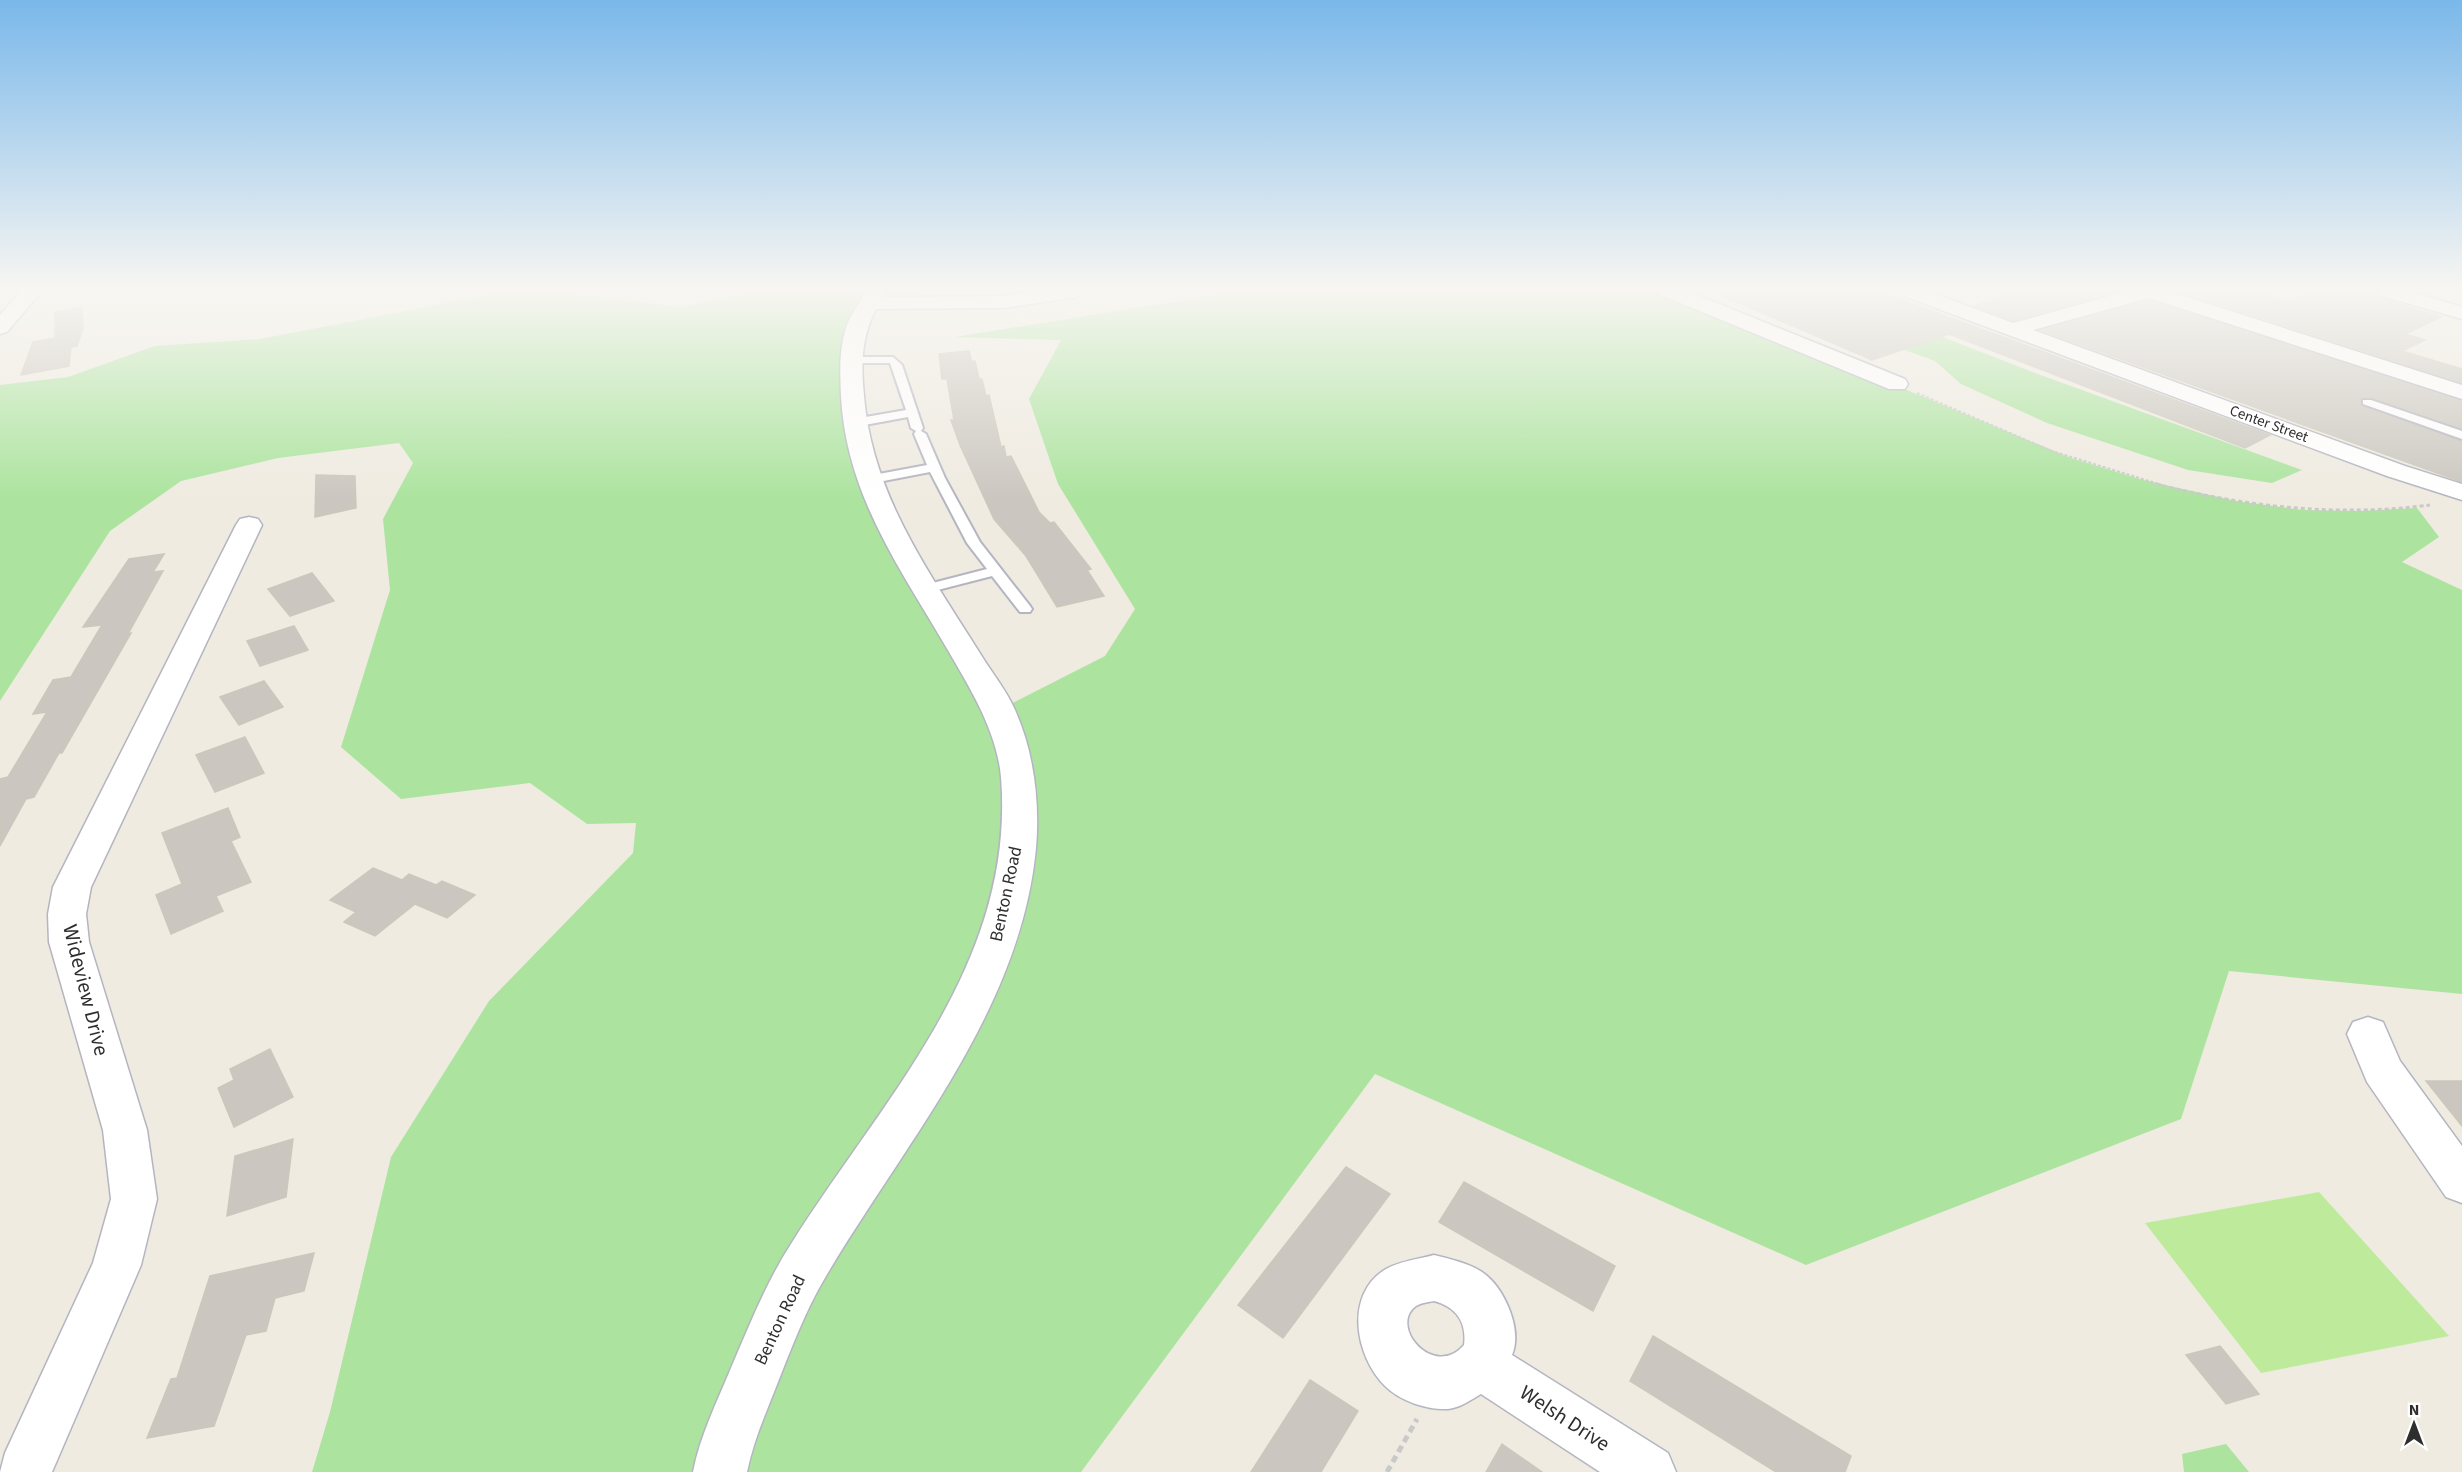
<svg xmlns="http://www.w3.org/2000/svg" width="2462" height="1472" viewBox="0 0 2462 1472" font-family="'Source Sans 3',sans-serif">
<style>
.green{fill:#ace49f}
.pitch{fill:#bdeb9b}
.building{fill:#cbc7c0;stroke:#cbc7ba;stroke-width:1.5}
.lines{fill:none;stroke-linecap:round;stroke-linejoin:round}
.lane-casing{stroke:#b4b5c1;stroke-width:4}
.street-casing{stroke:#b4b5c1;stroke-width:3}
.path-far2{stroke:#c9c9c9;stroke-width:2;stroke-dasharray:3 2;stroke-linecap:butt}
.path-far1{stroke:#c9c9c9;stroke-width:3;stroke-dasharray:4 3;stroke-linecap:butt}
.path{stroke:#c9c9c9;stroke-width:5;stroke-dasharray:7 4.5;stroke-linecap:butt}
.lane{fill:#fff;fill-rule:evenodd}
.street{fill:#fff;fill-rule:evenodd}
.labels{text-anchor:middle;dominant-baseline:central;stroke-width:4.5;stroke-linejoin:round;paint-order:stroke}
.far-street-label{font-size:15px;fill:#2e2e2e;stroke:#fff}
.street-label{font-size:18px;fill:#2e2e2e;stroke:#fff}
.near-street-label{font-size:21px;fill:#2e2e2e;stroke:#fff}
</style>
<rect width="100%" height="100%" fill="#efebe1"/>
<!-- green -->
<g class="green">
<path d="M508,291H547L681,307L759,291H876L856,328L866,475L999,710L1105,656L1135,609L1058,484L1029,399L1061,340L955,337L1241,291H1668L2071,458L2143,480L2236,501L2303,510L2359,511L2417,508L2439,537L2402,562L2462,590V994L2229,971L2181,1119L1806,1265L1375,1074L1081,1472H312L330,1412L391,1157L489,1001L633,853L636,823L587,824L530,783L401,799L341,747L390,590L383,519L413,463L399,443L278,458L181,481L110,531L0,701V385L68,377L155,346L260,339Z"/>
<path d="M1824,291L2038,374L2302,470L2272,483L2188,470L2047,423L1961,384L1935,361L1896,347Z"/>
<path d="M2226,1444L2249,1472H2184L2182,1454Z"/>
</g>
<!-- pitch -->
<path class="pitch" d="M2319,1192L2449,1336L2261,1373L2145,1223Z"/>
<!-- building -->
<g class="building">
<path d="M1711,291H1878L2270,435L2245,448L1949,334L1872,360Z"/>
<path d="M2018,291H2118L2013,321L1974,306Z"/>
<path d="M2177,291H2256L2288,302L2314,291H2359L2441,317L2405,334L2425,340L2402,351L2462,369V383Z"/>
<path d="M2149,300L2462,401V429L2372,398L2361,400L2362,406L2462,441V482L2040,330Z"/>
<path d="M82,307L83,328L77,346L71,347L69,366L21,375L33,342L55,338V312Z"/>
<path d="M969,351L972,362L975,361L979,379H982L986,396L989,395L1001,447L1004,446L1006,457L1011,456L1039,512L1050,523L1054,522L1091,569L1087,570L1104,596L1057,607L1026,556L994,519L960,445L951,420H954L947,379H942L939,354Z"/>
<path d="M316,475L355,476L356,508L315,517Z"/>
<path d="M164,554L153,572L163,571L128,634L131,633L62,753H59L34,797L26,799L0,846V779L8,777L47,712L33,714L53,680L71,677L102,625L83,627L129,559Z"/>
<path d="M312,573L334,601L290,616L268,589Z"/>
<path d="M294,626L308,650L260,666L247,641Z"/>
<path d="M264,681L283,707L239,725L220,697Z"/>
<path d="M245,737L264,773L215,792L196,755Z"/>
<path d="M228,808L240,837L231,841L251,882L216,896L223,911L171,934L156,895L182,884L162,833Z"/>
<path d="M373,868L402,880L409,874L436,885L442,881L475,895L447,918L415,904L375,936L344,922L356,912L330,900Z"/>
<path d="M270,1049L293,1097L234,1127L218,1088L234,1080L230,1069Z"/>
<path d="M2426,1081H2462V1126Z"/>
<path d="M293,1139L286,1197L227,1216L235,1156Z"/>
<path d="M1346,1167L1390,1194L1283,1338L1238,1305Z"/>
<path d="M1464,1182L1615,1266L1593,1311L1439,1222Z"/>
<path d="M314,1253L304,1291L275,1298L266,1331L246,1335L214,1426L147,1438L171,1379L177,1378L210,1276Z"/>
<path d="M1653,1336L1851,1456L1845,1472H1776L1630,1381Z"/>
<path d="M2220,1346L2259,1394L2226,1404L2186,1355Z"/>
<path d="M1310,1380L1358,1411L1321,1472H1251Z"/>
<path d="M1502,1444L1542,1472H1486Z"/>
</g>
<g class="lines">
<!-- lane casing -->
<g class="lane-casing">
<g id="lane">
<path d="M893,357L902,365L923,428L921,431L926,434L945,478L980,542L1030,606L1032,609L1030,612H1020L992,576L926,593L919,589L921,586L987,569L967,543L930,472L868,484L862,480L868,476L927,465L914,434L916,431L911,428L908,417L854,427L848,423L854,419L906,410L890,363H850L845,360L850,357Z"/>
<path d="M2363,400H2371L2462,431V439L2363,404Z"/>
</g>
</g>
<!-- street casing -->
<g class="street-casing">
<g id="street">
<path d="M21,291H42L7,332L0,334V315Z"/>
<path d="M866,291H886L883,297L1005,296L1034,291H1086L1076,297L1005,308L876,309C861,338 861,364 864,396C872,496 930,573 981,655C992,673 1007,691 1015,710C1034,752 1040,803 1036,848C1021,1010 906,1141 826,1276C805,1311 791,1349 776,1387C765,1415 753,1442 747,1472H693C700,1436 717,1402 731,1368C749,1326 766,1283 791,1244C883,1098 1016,964 1001,777C997,732 971,690 949,652C900,568 846,495 841,396C840,373 839,352 845,331C849,316 859,304 866,291Z"/>
<path d="M1658,291H1687L1905,379L1908,384L1905,389H1889L1661,295Z"/>
<path d="M1898,291H1928L2013,323L2128,291H2168L2462,385V399L2149,298L2033,330L2405,466L2462,484V500L2387,476L1901,295Z"/>
<path d="M2376,291H2409L2462,307V319L2379,295Z"/>
<path d="M249,517L258,519L262,525L91,887L86,914L89,942L147,1130L157,1199L141,1265L52,1472H0L5,1453L93,1263L111,1199L103,1130L49,942L48,914L53,887L236,525L240,519Z"/>
<path d="M2368,1017L2383,1022L2400,1061L2462,1146V1203L2446,1197L2367,1082L2347,1034L2353,1022Z"/>
<path d="M1434,1255C1450,1259 1468,1263 1482,1272C1504,1287 1523,1329 1512,1355L1668,1453L1676,1472H1600L1481,1394C1471,1400 1459,1408 1448,1409C1427,1410 1400,1401 1385,1386C1355,1356 1344,1294 1386,1269C1400,1261 1419,1259 1434,1255ZM1434,1301C1456,1307 1467,1322 1464,1345C1434,1380 1388,1326 1416,1306C1421,1303 1429,1302 1434,1301Z"/>
</g>
</g>
<!-- path-far2 -->
<path class="path-far2" d="M1917,393L2052,451L2162,485"/>
<!-- path-far1 -->
<path class="path-far1" d="M2156,484C2247,507 2337,517 2430,505"/>
<!-- path -->
<path class="path" d="M1387,1472L1417,1419"/>
<!-- lane -->
<use href="#lane" class="lane"/>
<!-- street -->
<use href="#street" class="street"/>
</g>
<!-- sky -->
<linearGradient id="sky" x2="0" y2="1"><stop stop-color="#7ab8ea"/><stop offset="0.58" stop-color="#f8f6f2"/><stop offset="1" stop-color="#f8f6f2" stop-opacity="0"/></linearGradient>
<rect width="2462" height="498" fill="url(#sky)"/>
<g class="labels">
<!-- far-street labels -->
<g class="far-street-label">
<text transform="translate(2269 424) rotate(20)">Center Street</text>
</g>
<!-- street labels -->
<g class="street-label">
<text transform="translate(1006 894) rotate(-78)">Benton Road</text>
<text transform="translate(780 1320) rotate(-65)">Benton Road</text>
</g>
<!-- near-street labels -->
<g class="near-street-label">
<text transform="translate(86 990) rotate(76)">Wideview Drive</text>
<text transform="translate(1565 1418) rotate(33)">Welsh Drive</text>
</g>
</g>
<!-- north arrow -->
<g transform="translate(2414 1424)" stroke="#ffffff" stroke-width="4.5" paint-order="stroke">
<path d="M0-4.5L10 22L0 15L-10 22Z" fill="#2e2e2e"/>
<text y="-9" font-size="16" font-weight="bold" text-anchor="middle" fill="#2e2e2e">N</text>
</g>
</svg>
